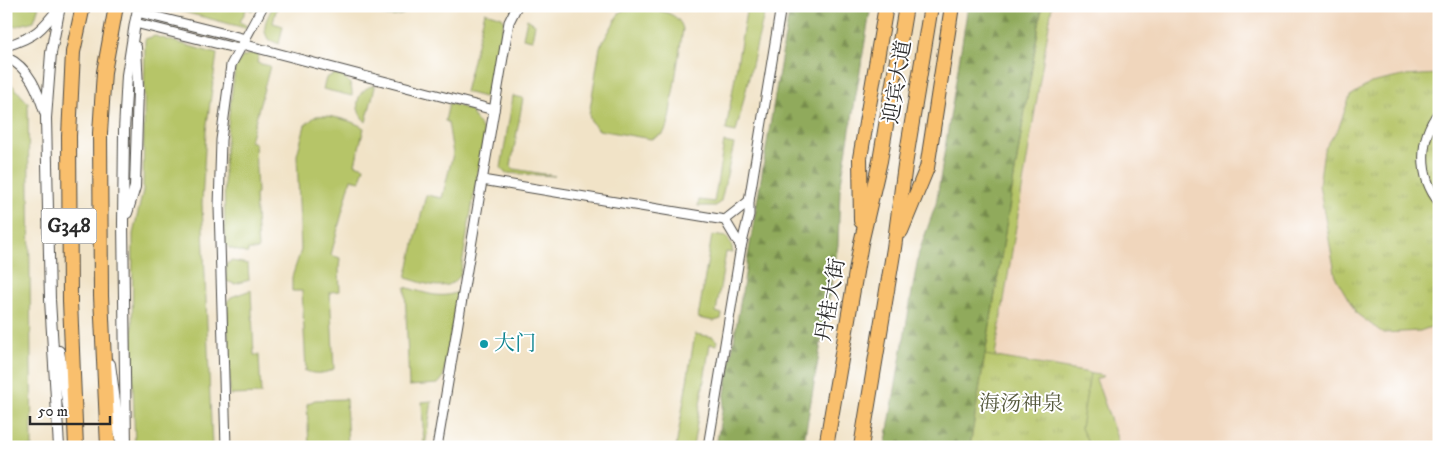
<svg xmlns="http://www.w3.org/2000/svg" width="1445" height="453" viewBox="0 0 1445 453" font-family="'IM FELL DW Pica','Noto Serif SC',serif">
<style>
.built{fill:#f0d6bc}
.grass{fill:#b6c568;stroke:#70784a}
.forest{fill:url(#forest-firs);stroke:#5e6a44}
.park{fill:url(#park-tufts);stroke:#70784a}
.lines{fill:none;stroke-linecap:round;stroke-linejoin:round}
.minor-casing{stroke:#494742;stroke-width:11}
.tertiary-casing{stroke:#494742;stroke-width:12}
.primary-casing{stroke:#494742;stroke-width:16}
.trunk-casing{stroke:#494742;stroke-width:16}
.minor{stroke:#fff;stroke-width:9}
.tertiary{stroke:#fff;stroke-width:10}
.primary{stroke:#f9bf6d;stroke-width:14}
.trunk{stroke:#f9bf6d;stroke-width:14}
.culture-dot{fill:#0f9aa8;stroke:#fff;stroke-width:2}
.labels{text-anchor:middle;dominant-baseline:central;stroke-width:4;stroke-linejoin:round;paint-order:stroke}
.shield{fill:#fff;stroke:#6b6b6b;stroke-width:1}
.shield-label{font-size:20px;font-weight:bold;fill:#2b2b2b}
.street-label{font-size:21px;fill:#2b2b2b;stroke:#fff}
.culture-label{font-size:21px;fill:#0d838f;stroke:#fff;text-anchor:start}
.park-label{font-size:21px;fill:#55593d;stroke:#fff}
</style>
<defs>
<pattern id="forest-firs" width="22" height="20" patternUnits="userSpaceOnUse" patternTransform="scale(1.25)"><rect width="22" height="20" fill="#90aa5c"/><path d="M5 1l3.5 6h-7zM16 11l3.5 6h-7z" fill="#768b4c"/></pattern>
<pattern id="park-tufts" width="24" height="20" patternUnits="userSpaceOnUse" patternTransform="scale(1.25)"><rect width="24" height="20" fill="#b6c568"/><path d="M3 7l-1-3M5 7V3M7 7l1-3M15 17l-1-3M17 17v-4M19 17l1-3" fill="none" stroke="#9da95a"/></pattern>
</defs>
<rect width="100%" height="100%" fill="#fff"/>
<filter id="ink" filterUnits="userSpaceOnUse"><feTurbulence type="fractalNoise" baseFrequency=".02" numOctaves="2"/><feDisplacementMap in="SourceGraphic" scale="10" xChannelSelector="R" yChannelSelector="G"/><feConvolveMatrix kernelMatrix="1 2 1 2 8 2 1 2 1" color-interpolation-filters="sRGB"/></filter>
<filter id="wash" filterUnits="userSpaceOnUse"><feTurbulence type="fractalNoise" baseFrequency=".0096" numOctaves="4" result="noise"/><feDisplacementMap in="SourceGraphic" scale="20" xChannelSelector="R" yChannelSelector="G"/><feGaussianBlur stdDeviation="1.12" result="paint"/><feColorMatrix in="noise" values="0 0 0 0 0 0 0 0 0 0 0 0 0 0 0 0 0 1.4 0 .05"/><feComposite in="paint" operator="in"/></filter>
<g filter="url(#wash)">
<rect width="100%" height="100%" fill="#f1e3c7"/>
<!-- built -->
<path class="built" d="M1042,6H1439V74L1403,76L1350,96L1339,127L1324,150L1420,331L1439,324V447H1090V373L985,355Z"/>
<!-- grass -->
<g class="grass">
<path d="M6,6H39L34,21L6,29Z"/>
<path d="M161,6H255L253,11L247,8L240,22L247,26L245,28Z"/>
<path d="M273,6H277L273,23L283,26L279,44L268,39C261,27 267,18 273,6Z"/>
<path d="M353,6H412C399,26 371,11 353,6Z"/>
<path d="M747,6H766L736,132L726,130Z"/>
<path d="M1042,6H1052L980,447H970Z"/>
<path d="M634,7C652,10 678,9 683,29L668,125L663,134L651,139L599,130L591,122L589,115L600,47L620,12L627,8Z"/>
<path d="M485,12L502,17L504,20L491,89L484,97L465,92Z"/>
<path d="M527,19L535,24L532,40L523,38Z"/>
<path d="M155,36L217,54L206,131L202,203L212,447H135L132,356L133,234L143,191L145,39Z"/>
<path d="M254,53L259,54L257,63L270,66L250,141L255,143L257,194L255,195L258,250H248V253H245L229,248L225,244L224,164L229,114L235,68L242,57Z"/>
<path d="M334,74C346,76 353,83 352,96L323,89L326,78Z"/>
<path d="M6,78L28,103L32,447H6Z"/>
<path d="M375,85V87L366,122C352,109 356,89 375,85Z"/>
<path d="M513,96L523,98L511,166L514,169L555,176L505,173L501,168Z"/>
<path d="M449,103L470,110L483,131L484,136L460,276C446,294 425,283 406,278L426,195L442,198L453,154L448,122L445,121Z"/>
<path d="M316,116C328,114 354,121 364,128L355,164L364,167L360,181L351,179L331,255L340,258L339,268L340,291L330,292L334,369C325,374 313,375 304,370H306L302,291H292V277L301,250L297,155L305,125Z"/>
<path d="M724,142L734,144L721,201L716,206H698L699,200L714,202Z"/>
<path d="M712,235L727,237L731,244L733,253L726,252L716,312L722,314L721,319L714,321L698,318Z"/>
<path d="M232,261L248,264L249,280L235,284L226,281V264Z"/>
<path d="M405,287C422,292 440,300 458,292L443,378L438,384L409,386Z"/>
<path d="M251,290L254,355H259L261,394L230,395L227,302L231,297Z"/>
<path d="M695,334L713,337L717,341V345L710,344L693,447H676Z"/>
<path d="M1088,373L1104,376L1096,379L1118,441L1117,447H989Z"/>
<path d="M346,399L348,447H309L307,404L315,400Z"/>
<path d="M432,401L425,447H424L422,402Z"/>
</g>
<!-- forest -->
<g class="forest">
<path d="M790,6H871L840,189L838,245L803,447H716Z"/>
<path d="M968,6H1042L970,447H885L919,252L936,204Z"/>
</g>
<!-- park -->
<g class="park">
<path d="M1439,74V324L1420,331L1383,333L1357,314L1336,278L1319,185L1324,150L1339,127L1350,96L1371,83L1403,76Z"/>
<path d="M985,355L1090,373L1081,428L1090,447H970Z"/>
</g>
</g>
<g filter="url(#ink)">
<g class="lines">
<!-- minor casing -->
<g class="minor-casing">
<g id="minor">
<path d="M137,12L246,39"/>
<path d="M135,23L239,49"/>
<path d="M242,44L494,110"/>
<path d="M6,46C35,37 42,30 60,6"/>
<path d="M6,57C30,68 38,91 45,114"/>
<path d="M1439,112C1419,138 1418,176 1439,202"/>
<path d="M482,180L725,220L741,247"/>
<path d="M725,220L749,201"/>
<path d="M226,447L219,207L221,140L231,65L263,6"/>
<path d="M437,447L509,22L517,6"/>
<path d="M708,447L741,247L749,215V201L781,6"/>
</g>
</g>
<!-- tertiary casing -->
<g class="tertiary-casing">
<g id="tertiary">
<path d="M127,213L135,187L138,88L136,47"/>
<path d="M59,351L69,413"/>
<path d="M110,364L120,438"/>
<path d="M59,447L50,300L46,118L51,53L60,6"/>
<path d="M126,447L123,223L124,131L127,75L135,23L139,6"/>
</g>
</g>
<!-- primary casing -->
<g class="primary-casing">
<g id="primary">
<path d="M861,221L860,158L886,6"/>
<path d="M901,231L927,168L952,6"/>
<path d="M826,447L861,243L880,161L906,6"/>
<path d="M861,447L894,248L905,165L931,6"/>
</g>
</g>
<!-- trunk casing -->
<g class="trunk-casing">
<g id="trunk">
<path d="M76,447L70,301L69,136L73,52L83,6"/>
<path d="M108,447L101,296L100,133L104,72L116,6"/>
</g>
</g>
<!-- minor -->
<use href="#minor" class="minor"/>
<!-- tertiary -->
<use href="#tertiary" class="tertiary"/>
<!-- primary -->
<use href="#primary" class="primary"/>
<!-- trunk -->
<use href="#trunk" class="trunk"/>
</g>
</g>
<!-- markers -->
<circle class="culture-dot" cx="484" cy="344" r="5"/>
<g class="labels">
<!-- shield labels -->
<rect class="shield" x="41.5" y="208.5" width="55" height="35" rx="4"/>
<g class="shield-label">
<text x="69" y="226">G348</text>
</g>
<!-- street labels -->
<g class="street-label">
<text transform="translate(898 82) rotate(-81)">迎宾大道</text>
<text transform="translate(831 300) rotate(-80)">丹桂大街</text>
</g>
<!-- culture labels -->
<g class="culture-label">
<text x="494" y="344">大门</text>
</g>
<!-- park labels -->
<g class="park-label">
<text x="1021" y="404">海汤神泉</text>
</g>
</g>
<!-- margin -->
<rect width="1445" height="453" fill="none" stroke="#fff" stroke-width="25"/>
<!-- scale -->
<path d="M30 416v8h80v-8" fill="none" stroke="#2b2b2b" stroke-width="2.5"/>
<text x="38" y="416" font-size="15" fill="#2b2b2b" stroke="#ffffff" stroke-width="4" paint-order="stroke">50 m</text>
</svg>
